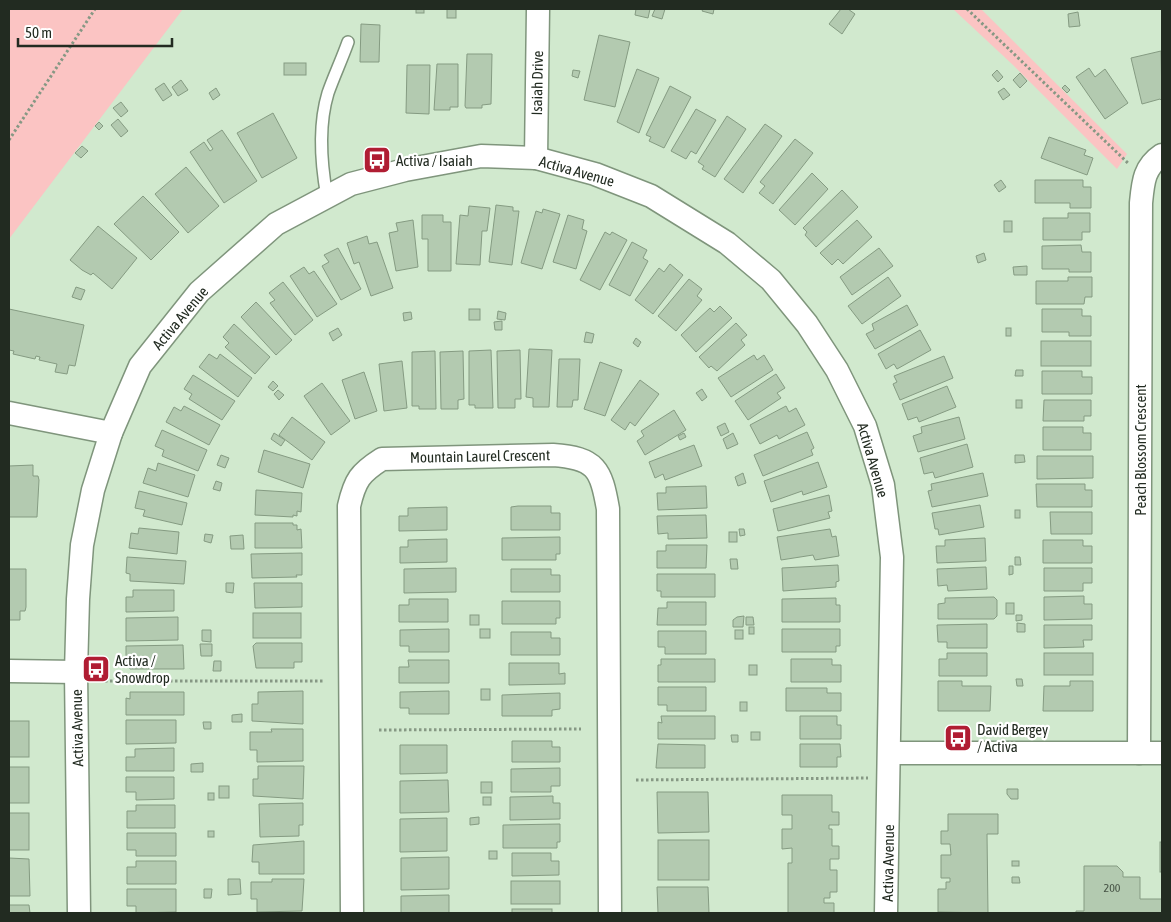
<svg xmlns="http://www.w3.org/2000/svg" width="1171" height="922" viewBox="0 0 1171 922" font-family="'Asap Condensed',sans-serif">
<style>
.green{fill:#fbc4c3}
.building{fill:#b3cab0;stroke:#859b82}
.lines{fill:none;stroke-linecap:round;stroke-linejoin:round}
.service-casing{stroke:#7f957c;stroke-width:14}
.minor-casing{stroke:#7f957c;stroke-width:25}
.path{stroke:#869884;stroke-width:3;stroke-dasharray:2.5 2.5;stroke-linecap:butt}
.service{stroke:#fff;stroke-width:11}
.minor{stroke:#fff;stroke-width:22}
.labels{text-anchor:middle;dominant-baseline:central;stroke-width:4.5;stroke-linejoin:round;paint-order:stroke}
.number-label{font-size:12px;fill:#465345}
.street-label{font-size:15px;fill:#222b21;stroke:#fff}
.poi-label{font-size:15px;fill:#222b21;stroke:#fff;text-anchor:start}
</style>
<rect width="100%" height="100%" fill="#d1e9ce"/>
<!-- green -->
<g class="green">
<path d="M9,9H209H183L9,239Z"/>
<path d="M953,9H981L1127,154L1117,169L1013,65Z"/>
</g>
<!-- building -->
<g class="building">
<rect x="416" y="9" width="8" height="4"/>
<rect x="447" y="9" width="9" height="9"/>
<path d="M636,9H650L648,18L635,15Z"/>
<path d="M655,9H665L662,19L652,16Z"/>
<path d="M703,9H714L713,14L702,11Z"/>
<path d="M841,9H848L855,14L842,34L829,24Z"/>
<path d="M1078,12L1080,26L1069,27L1068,14Z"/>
<path d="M361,24L380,25L379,62H360Z"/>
<path d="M599,35L630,42L615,107L584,100Z"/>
<path d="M1161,51L1162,101L1160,99L1142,104L1131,58Z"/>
<path d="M467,54H492L491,104L482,105V108H466L465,106Z"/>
<rect x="284" y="63" width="22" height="12"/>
<path d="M437,64H458V107H450V110H434Z"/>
<path d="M407,65H430L429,114L406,113Z"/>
<path d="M1089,68L1095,77L1105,69L1128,103L1105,119L1076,77Z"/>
<path d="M637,69L659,78L639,133L617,122Z"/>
<path d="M573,70L580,71L578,78L572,76Z"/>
<path d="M997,70L1003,77L998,82L992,75Z"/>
<path d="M1020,73L1027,81L1020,88L1013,80Z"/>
<path d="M181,80L188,90L178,96L172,87Z"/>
<path d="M164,83L172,95L163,101L155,89Z"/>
<path d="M1065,85L1070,90L1067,93L1062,88Z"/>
<path d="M670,86L691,97L664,148L649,141L651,137L646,135Z"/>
<path d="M216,88L220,95L213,100L209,93Z"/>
<path d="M1004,88L1010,95L1003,100L998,92Z"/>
<path d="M121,102L128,111L121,117L113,108Z"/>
<path d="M696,109L716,120L696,154L691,151L686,159L671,151Z"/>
<path d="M273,113L297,158L262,178L237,133Z"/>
<path d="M727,116L746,129L715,177L702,169L704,166L698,162Z"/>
<path d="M118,119L128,131L121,137L111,125Z"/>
<path d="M99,122L103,126L99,130L95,126Z"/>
<path d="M765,124L782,136L743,193L724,179Z"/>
<path d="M222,130L257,181L224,203L190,152L204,142L210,151L213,149L207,140Z"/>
<path d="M1049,137L1086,150L1084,155L1093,158L1087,175L1041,158Z"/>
<path d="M795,139L813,153L773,204L759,193L765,186L760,182Z"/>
<path d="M82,146L88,151L81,158L75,153Z"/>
<path d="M186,167L219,206L188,233L155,194Z"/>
<path d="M812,173L828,189L795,225L779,210Z"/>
<path d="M1001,180L1006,187L999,192L994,185Z"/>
<path d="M1035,180H1083V187H1091V208H1070V203H1035Z"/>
<path d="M842,190L858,207L816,247L805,235L807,232L803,228Z"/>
<path d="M143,196L179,232L151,260L114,224Z"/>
<path d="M496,205L513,207V211H519L512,265L489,262Z"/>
<path d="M469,206L490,208L487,231H482L480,265L456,264L460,215L468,216Z"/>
<path d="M543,209L560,214L542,269L521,263L536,211L542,213Z"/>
<path d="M1068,213H1090V232H1082V240H1043V218H1068Z"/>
<path d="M422,215H443V222H451V271H428V239H422Z"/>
<path d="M568,215L584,220L582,229L587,231L576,269L553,262Z"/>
<path d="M413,220L418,267L396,271L389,233L398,231L396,223Z"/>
<path d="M857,220L872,237L843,264L838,259L832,265L820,253Z"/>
<rect x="1004" y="221" width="8" height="11"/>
<path d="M98,226L137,258L112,289L93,273L91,275L82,270L70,260Z"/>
<path d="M605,232L610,235L612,232L627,240L600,290L580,280Z"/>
<path d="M367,236L369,244L377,242L393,288L371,296L359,262L354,264L347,243Z"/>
<path d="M632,242L647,250L643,258L648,261L630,296L609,285Z"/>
<path d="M1081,245L1082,252H1091V272H1069V269H1042V246Z"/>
<path d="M338,248L361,289L341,300L322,266L329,262L324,255Z"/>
<path d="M879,248L893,266L852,295L840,277Z"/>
<path d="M984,253L986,260L978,263L976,256Z"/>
<path d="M670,264L683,275L653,314L635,300L659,268L664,272Z"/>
<path d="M1027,266V275H1014L1013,267Z"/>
<path d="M304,267L309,274L314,271L337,304L317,317L290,276Z"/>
<path d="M888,277L901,296L862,324L848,306Z"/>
<path d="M1068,277H1092V297H1085L1084,304H1036V281H1068Z"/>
<path d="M689,279L702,289L697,296L702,300L676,331L658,316Z"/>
<path d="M283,282L313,320L295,335L270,303L275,300L269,293Z"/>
<path d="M76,287L85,290L81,300L72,297Z"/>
<path d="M256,302L292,340L276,355L241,317Z"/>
<path d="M907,305L918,325L875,349L866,334L874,330L872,324Z"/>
<path d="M720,306L732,318L696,352L681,335L710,308L714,312Z"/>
<path d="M9,309L84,325L75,366L69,365L67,374L55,372L57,364L39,360L40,357L36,356L35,359L13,354L14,351L9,350Z"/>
<rect x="469" y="309" width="11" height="11"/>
<path d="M1042,309H1082V316H1091V336H1069V332H1042Z"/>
<path d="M498,311L506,313L505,320L497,319Z"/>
<path d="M411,312L412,319L404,321L403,313Z"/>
<path d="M502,321V330H495L494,322Z"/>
<path d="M736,323L747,335L741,340L745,345L717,371L711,366L709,368L699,357Z"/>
<path d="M234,324L270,357L255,374L225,347L229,343L223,337Z"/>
<path d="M338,328L342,335L333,341L329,333Z"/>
<rect x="1006" y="328" width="5" height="8"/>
<path d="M920,330L931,350L897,369L894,364L886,369L878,354Z"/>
<path d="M586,332L594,334L592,343L584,342Z"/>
<path d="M636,338L641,342L638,347L633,343Z"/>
<rect x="1041" y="341" width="50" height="25"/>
<path d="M529,349L552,350L549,407H533V398L526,397Z"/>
<path d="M491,350L493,408H475V405H469V351Z"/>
<path d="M520,350L521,399H515V408H498L497,351Z"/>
<path d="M435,351L436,409H419V406H412V352Z"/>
<path d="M463,351L464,399L458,400V409H441L440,352Z"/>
<path d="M209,354L217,359L220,354L252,378L238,397L199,367Z"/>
<path d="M754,355L757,360L764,355L773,370L731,397L718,378Z"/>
<path d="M944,356L953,378L900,400L893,384L897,382L894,376Z"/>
<path d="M559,359H580L578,400H573L572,407H557Z"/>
<path d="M402,361L407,408L384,411L379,364Z"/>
<path d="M600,362L622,370L605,416L584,409Z"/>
<path d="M1016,370H1023V376H1015Z"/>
<path d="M1042,371H1082V377H1092V394H1042Z"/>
<path d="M364,372L377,411L355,419L342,380Z"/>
<path d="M776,374L785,388L777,393L781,398L748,420L735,401Z"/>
<path d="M193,375L235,401L222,420L189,399L192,394L184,389Z"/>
<path d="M640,380L659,394L635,426L630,422L625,430L611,420Z"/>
<path d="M273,381L278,386L273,391L268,387Z"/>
<path d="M322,383L350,421L331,435L304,396Z"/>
<path d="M947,386L956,407L919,422L917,417L908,420L902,404Z"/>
<path d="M702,389L707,397L702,401L696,393Z"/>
<path d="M278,390L284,395L279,400L274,394Z"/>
<rect x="1016" y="400" width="6" height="8"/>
<path d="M1044,400H1091V416H1084V421H1043Z"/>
<path d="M184,406L220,425L209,445L166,422L174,407L181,411Z"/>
<path d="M786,406L789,412L796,408L805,425L779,439L777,435L760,444L750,425Z"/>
<path d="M674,410L686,430L645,455L637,441L644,436L641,431Z"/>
<path d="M292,417L325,442L312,460L279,435Z"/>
<path d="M959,417L965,439L918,452L913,436L922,433L921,427Z"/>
<path d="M725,423L729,432L721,436L717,427Z"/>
<path d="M1043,427H1083V433H1091V450H1043Z"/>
<path d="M162,430L207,450L198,471L162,456L164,450L155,446Z"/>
<path d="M807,432L814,448L811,450L813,455L763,476L754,455Z"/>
<path d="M274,433L285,440L281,446L271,439Z"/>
<path d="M684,433L686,437L680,440L678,436Z"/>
<path d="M733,433L738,444L727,449L723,439Z"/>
<path d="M967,444L973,467L935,478L933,472L924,474L920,458Z"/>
<path d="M694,445L702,466L665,480L663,474L655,478L649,462Z"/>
<path d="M264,450L310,464L303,488L258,472Z"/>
<path d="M221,455L229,458L225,468L217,465Z"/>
<path d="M1015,455H1024L1025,462L1015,463Z"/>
<path d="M1037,456H1093V478L1037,479Z"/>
<path d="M818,462L827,487L803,495L802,491L771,502L764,481Z"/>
<path d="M158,463L195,475L188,497L143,483L148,468L156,471Z"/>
<path d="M33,465V476H38L39,480L37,517H9V466Z"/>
<path d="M743,473L746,483L738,486L735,477Z"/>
<path d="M983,473L988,496L932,507L928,491L932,490L931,484Z"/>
<path d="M216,481L222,483L220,491L213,489Z"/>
<path d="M1036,484H1085V490H1092V507H1037Z"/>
<path d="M706,486L707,508L658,510L657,493H666V487Z"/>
<path d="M256,490L302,493L301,512L297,511V516L293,515V517L255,515Z"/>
<path d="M139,491L187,503L182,525L143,516L145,510L135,508Z"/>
<path d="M829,495L832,511L828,512L830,518L778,531L773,509Z"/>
<path d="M980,505L984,527L939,535L938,529H935L932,513Z"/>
<path d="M518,506H551V513H560V530H511V507Z"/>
<path d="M447,507V530L399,531V516H408V508Z"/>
<rect x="1015" y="510" width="5" height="8"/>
<path d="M1050,512H1092V534H1051Z"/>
<path d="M706,515L707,538L668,539V533L658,534L657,516Z"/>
<path d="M255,523H293V525H297V530L301,529L302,548H255Z"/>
<path d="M139,528L179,532L177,554L129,548L131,533L138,534Z"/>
<path d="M739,529H744L745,535L740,536Z"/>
<path d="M830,529L832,537L836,536L839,556L815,560L813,555L781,560L777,537Z"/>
<rect x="729" y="532" width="8" height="10"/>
<path d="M205,534L213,535L211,543L204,541Z"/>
<path d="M243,535L244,549H231L230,536Z"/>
<path d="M560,537V554H556V560H502V538Z"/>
<path d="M985,538L986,561L937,563L936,546H945V540Z"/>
<path d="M447,539V562L400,563V547H408V540Z"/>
<path d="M1043,540H1083V546H1092V563H1043Z"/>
<path d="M666,545H707L706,568H657V551H666Z"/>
<path d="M302,553V575H296L297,577L252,578L251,554Z"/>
<path d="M127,557L186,561L184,584L130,581V574L126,573Z"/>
<path d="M1015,557H1020L1021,565H1015Z"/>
<path d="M730,559H737L738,569H731Z"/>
<path d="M838,565L839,581L836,582V587L783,591L782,568Z"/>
<path d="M1009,566H1013V574L1009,575Z"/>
<path d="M986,567L987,589L948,591L947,585L938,586L937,569Z"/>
<path d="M456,568V592L404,593V569Z"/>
<path d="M1044,568H1092V583H1083V591H1044Z"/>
<path d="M9,569H26V607L25,611H20V620H9Z"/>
<path d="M511,569H551V575H560V592H511Z"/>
<path d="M657,574H715V597H661V591H657Z"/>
<path d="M226,583H234L233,593L226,592Z"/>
<path d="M254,583H302V607L255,608Z"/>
<path d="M133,590H174V611L126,612V597H133Z"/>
<path d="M1084,596V604H1092V619L1044,620V597Z"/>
<path d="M994,597L997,600V616L994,619H938V604L945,603V598Z"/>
<path d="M836,598V605H840V622H782V599Z"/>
<path d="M409,599H448V622H399V605H409Z"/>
<path d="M502,601H560V618H556V624H502Z"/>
<path d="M667,602H706V625H657L658,608H667Z"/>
<rect x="1006" y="603" width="8" height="11"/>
<rect x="253" y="613" width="48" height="25"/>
<rect x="470" y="615" width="9" height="10"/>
<path d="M1016,615H1022V620L1016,621Z"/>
<path d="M744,616L743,627H733V620L737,617Z"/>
<path d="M178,617V640L126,641V618Z"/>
<path d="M746,617H753L754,625H746Z"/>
<path d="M1017,623L1025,624V632H1017Z"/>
<path d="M987,624V648H947V642H938L937,625Z"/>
<path d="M1044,625H1092V640H1083L1084,647L1044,648Z"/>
<rect x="749" y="627" width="5" height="7"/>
<path d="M449,629V652H409V646H400V630Z"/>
<rect x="480" y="629" width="10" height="9"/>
<path d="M782,629H840V646H836V652H782Z"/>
<path d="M202,630H211V642L202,641Z"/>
<rect x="735" y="630" width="8" height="9"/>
<path d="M658,631H706V654H665V647H658Z"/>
<path d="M511,632H551V638H560V655H511Z"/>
<path d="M256,643H302V662H294V668H256L253,646Z"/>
<path d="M200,644H212V656H201Z"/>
<path d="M183,645L184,669H130L129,663H126V646Z"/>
<path d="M947,653H987V676H939V659H947Z"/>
<rect x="1044" y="653" width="49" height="22"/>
<path d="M661,659H715V682H658V665H661Z"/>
<path d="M791,659H832V665H841V682H791Z"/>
<path d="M408,660H449V683H399V667H409Z"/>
<path d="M214,661H221V671H213Z"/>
<path d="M509,663H559V674L565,673V684L509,685Z"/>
<rect x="749" y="665" width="8" height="10"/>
<path d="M1016,679H1022L1023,686H1017Z"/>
<path d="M938,681H962V686H991L990,711H938Z"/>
<path d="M1070,681H1093V711H1043L1044,686H1070Z"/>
<path d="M658,687H706V711H667V705H658Z"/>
<path d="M786,688H827V693H841V711H786Z"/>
<rect x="481" y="689" width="9" height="11"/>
<path d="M303,691V724L252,721V704H258V692Z"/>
<path d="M449,691V714H409V708H400V692Z"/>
<path d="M130,692H184V715H126V698L130,699Z"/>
<path d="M560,693V709L552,710V716H502V695Z"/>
<rect x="740" y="702" width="7" height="9"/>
<path d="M242,714V722H232V715Z"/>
<path d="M661,716H715V739H658V722L662,723Z"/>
<path d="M800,716H837V725H841V739H800Z"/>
<path d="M126,720H176V743L126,744Z"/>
<rect x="9" y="721" width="20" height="36"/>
<path d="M203,722H211V729H204Z"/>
<path d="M271,729H303V761L257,762V750H250V732H272Z"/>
<rect x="751" y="732" width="9" height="8"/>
<path d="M731,735H738V742H732Z"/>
<path d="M512,741H552V747H560V762H512Z"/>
<path d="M658,744L705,745V768H656Z"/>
<path d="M800,744H840L841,757H837V767H800Z"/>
<path d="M400,745H447V773L400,774Z"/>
<path d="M174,748V771H126V757H135V749Z"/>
<path d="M203,763V772H191V764Z"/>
<path d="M258,766H304L303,799L253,796V779H258Z"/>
<rect x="9" y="767" width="20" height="36"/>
<path d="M560,768V786H551V792H511V769Z"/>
<path d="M126,777H174V799L136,800V792H126Z"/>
<path d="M448,780L449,812L400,813V781Z"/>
<rect x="481" y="782" width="11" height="11"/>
<rect x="219" y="786" width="10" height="12"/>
<path d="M1007,789H1018V799H1011L1007,794Z"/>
<path d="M657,792H708L709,832L658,833Z"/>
<rect x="208" y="793" width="6" height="7"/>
<path d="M782,795H832V812H839V825H829V829H832V846H839V859H830V870H837V892H830V898H824V903H834V913H777H788V863H792V848L782,849V829H792V815H782Z"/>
<path d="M553,796V803H560V819L510,820V797Z"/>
<rect x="483" y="797" width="8" height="8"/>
<path d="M303,803V825H299V836L260,837L259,804Z"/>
<path d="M136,805H175V828H127V811H136Z"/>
<rect x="9" y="813" width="20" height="37"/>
<path d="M948,814H998V834H987L988,913L938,912V889H946V882H950V878H941V855H951L950,844H941V831H948Z"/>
<path d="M479,817V824L470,825V818Z"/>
<path d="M447,818V851L400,852V819Z"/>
<path d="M560,824V842H557V848H503V825Z"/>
<rect x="208" y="831" width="6" height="6"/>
<path d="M127,833H176V856H136V850H127Z"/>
<rect x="658" y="840" width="51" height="40"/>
<path d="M304,841V874H259V862H252L253,845Z"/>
<rect x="1160" y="842" width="2" height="30"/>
<rect x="489" y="851" width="8" height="8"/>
<path d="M512,853H551V861H559V875L512,876Z"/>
<path d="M449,857V889L401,890V858Z"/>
<path d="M9,858L29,859L30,896H9V898Z"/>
<path d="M136,861H176V884H127V867H136Z"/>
<rect x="1012" y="861" width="7" height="5"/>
<path d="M1084,866H1117L1123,872V877H1140V899H1162V913H1076V911H1084Z"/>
<path d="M1012,877H1019L1020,883H1012Z"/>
<path d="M228,879H240L241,894L228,895Z"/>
<path d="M272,879H304L302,911L257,912V899H251V882H272Z"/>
<rect x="511" y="881" width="49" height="23"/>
<path d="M657,887H708L709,913H658Z"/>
<path d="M127,889H176V912L136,913V906H127Z"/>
<path d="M204,889H212L211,898H204Z"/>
<path d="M449,895V913H401V896Z"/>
<path d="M9,903V905H29L30,913H9Z"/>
<rect x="512" y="909" width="40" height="4"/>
</g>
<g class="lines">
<!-- service casing -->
<g class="service-casing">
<path id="service" d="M327,197C321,164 318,126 328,93C334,76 342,59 348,42"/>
</g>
<!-- minor casing -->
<g class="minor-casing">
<g id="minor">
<path d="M536,158L538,9"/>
<path d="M9,413L111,433"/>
<path d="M9,671L76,672"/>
<path d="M890,753H1162"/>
<path d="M1139,753L1141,203C1143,182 1144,167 1162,155"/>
<path d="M79,913L76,672L78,599L82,545L93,490L111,433L140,366L199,292L276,224L351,184L405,170L481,156L536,158L595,174L651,196L727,243L771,280L807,324L837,370L865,426L883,485L892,557L886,913"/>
<path d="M352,913L349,506C355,480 360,473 382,459L553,455C596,458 601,469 608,509L610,913"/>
</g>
</g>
<!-- path -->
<g class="path">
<path d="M967,9L1129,164"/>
<path d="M9,140L95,9"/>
<path d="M105,681H323"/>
<path d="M379,730L581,729"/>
<path d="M636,780L868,778"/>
</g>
<!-- service -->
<use href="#service" class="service"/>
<!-- minor -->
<use href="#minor" class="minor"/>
</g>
<!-- icons -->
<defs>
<g id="bus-square" transform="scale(1.4375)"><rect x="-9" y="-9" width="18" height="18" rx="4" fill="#b01d33" stroke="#fff"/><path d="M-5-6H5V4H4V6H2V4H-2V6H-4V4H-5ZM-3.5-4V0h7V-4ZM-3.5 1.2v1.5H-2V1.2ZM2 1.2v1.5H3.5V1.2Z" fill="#fff"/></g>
</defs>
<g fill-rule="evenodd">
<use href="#bus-square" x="377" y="160"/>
<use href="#bus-square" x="96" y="669"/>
<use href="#bus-square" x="958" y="738"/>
</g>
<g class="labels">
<!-- number labels -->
<g class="number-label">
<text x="1112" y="888">200</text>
</g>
<!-- street labels -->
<g class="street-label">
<text transform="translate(537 83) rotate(-89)">Isaiah Drive</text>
<text transform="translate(577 171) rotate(16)">Activa Avenue</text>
<text transform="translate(180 318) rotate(-50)">Activa Avenue</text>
<text transform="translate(1140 450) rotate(-90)">Peach Blossom Crescent</text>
<text transform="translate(480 456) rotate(-1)">Mountain Laurel Crescent</text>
<text transform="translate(873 460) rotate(74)">Activa Avenue</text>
<text transform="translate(77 728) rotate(-91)">Activa Avenue</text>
<text transform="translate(888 863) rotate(-89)">Activa Avenue</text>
</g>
<!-- poi labels -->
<g class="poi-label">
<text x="396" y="160">Activa / Isaiah</text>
<text x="115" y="660">Activa /<tspan x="115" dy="17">Snowdrop</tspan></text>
<text x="977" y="729">David Bergey<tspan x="977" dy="17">/ Activa</tspan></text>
</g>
</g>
<!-- border -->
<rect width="1171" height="922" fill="none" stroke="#222b21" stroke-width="20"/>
<!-- scale -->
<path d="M18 38v8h154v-8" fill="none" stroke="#222b21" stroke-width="2.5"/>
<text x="25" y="38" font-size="15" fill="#222b21" stroke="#ffffff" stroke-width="4" paint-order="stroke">50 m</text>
</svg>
